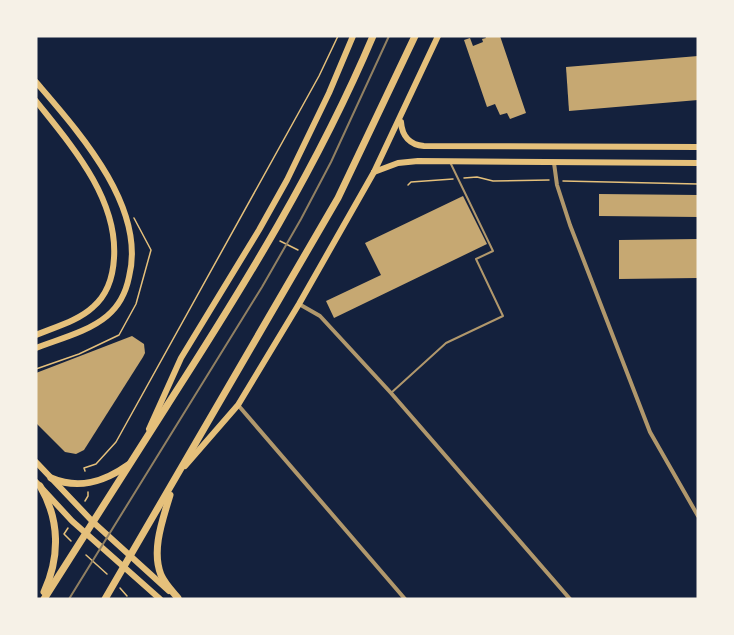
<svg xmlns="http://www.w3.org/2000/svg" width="734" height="635" viewBox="0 0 734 635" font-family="'IBM Plex Sans',sans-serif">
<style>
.building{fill:#c6a872}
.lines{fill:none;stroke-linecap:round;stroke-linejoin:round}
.path{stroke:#e5c07b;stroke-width:1.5}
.service{stroke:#b1986c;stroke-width:2}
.minor{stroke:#b1986c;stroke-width:4}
.secondary{stroke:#e5c07b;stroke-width:6}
.primary{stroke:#e5c07b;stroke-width:7}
.rail{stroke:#918062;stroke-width:2}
</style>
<rect width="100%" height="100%" fill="#14213d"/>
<!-- building -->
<g class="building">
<path d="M485,36H500L526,113L510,119L507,113L500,115L495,104L487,107L464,40L470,38L473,46L483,42L482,39L486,38Z"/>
<path d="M698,56V100L569,111L566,67Z"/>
<path d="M599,194L698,195V217L599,216Z"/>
<path d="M463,196L487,244L334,318L326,301L381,275L365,243Z"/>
<path d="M698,239V278L619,279V240Z"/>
<path d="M132,336L144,344L145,353L143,357L84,450L76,454L65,452L36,423V373Z"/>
</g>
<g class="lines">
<!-- path -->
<g class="path">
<path d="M464,178L477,177L493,181L549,180"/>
<path d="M563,181L698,184"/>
<path d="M408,185L411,182L453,179"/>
<path d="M280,241L298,250"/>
<path d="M36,369L79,354L119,335L136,304L151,250L134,218"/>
<path d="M85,471L84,468L96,464L116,442L319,76L338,36"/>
<path d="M85,501L88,496V492"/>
<path d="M68,528L64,534L71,541"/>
<path d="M86,555L107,574"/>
<path d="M120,588L127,596"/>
</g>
<!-- service -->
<path class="service" d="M391,393L446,343L503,316L476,259L493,251L450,162"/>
<!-- minor -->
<g class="minor">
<path d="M554,163L557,185L570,225L650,432L698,516"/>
<path d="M299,304L320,316L391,393L570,599"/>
<path d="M238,405L405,599"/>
</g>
<!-- secondary -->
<g class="secondary">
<path d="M36,82C78,131 147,207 129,277C126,292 119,306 107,316C88,332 59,339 36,348"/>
<path d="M36,101C71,145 118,198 114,258C113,277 108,294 93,307C78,321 55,327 36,335"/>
<path d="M401,122C402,136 410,145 424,146L698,147"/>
<path d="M374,172L398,163L418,161L698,163"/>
<path d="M149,429L181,358L259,230L287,180L329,93L353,36"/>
<path d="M36,462L93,522L169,591"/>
<path d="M185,466L238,405L299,304L374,172L438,36"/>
<path d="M36,482L72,521L160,599"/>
</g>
<!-- primary -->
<g class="primary">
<path d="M51,478C79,490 104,482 128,465"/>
<path d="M40,486C60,520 60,557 44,592"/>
<path d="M170,495C163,519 151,550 161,575C165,584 172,591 178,598"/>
<path d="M44,599C86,534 127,469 168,404C244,286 318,166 373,36"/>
<path d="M105,599L338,198L415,36"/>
</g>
<!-- rail -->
<path class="rail" d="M69,599L262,287L301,219L331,162L389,36"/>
</g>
<!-- border -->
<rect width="734" height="635" fill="none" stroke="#f6f1e7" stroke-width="75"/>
</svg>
